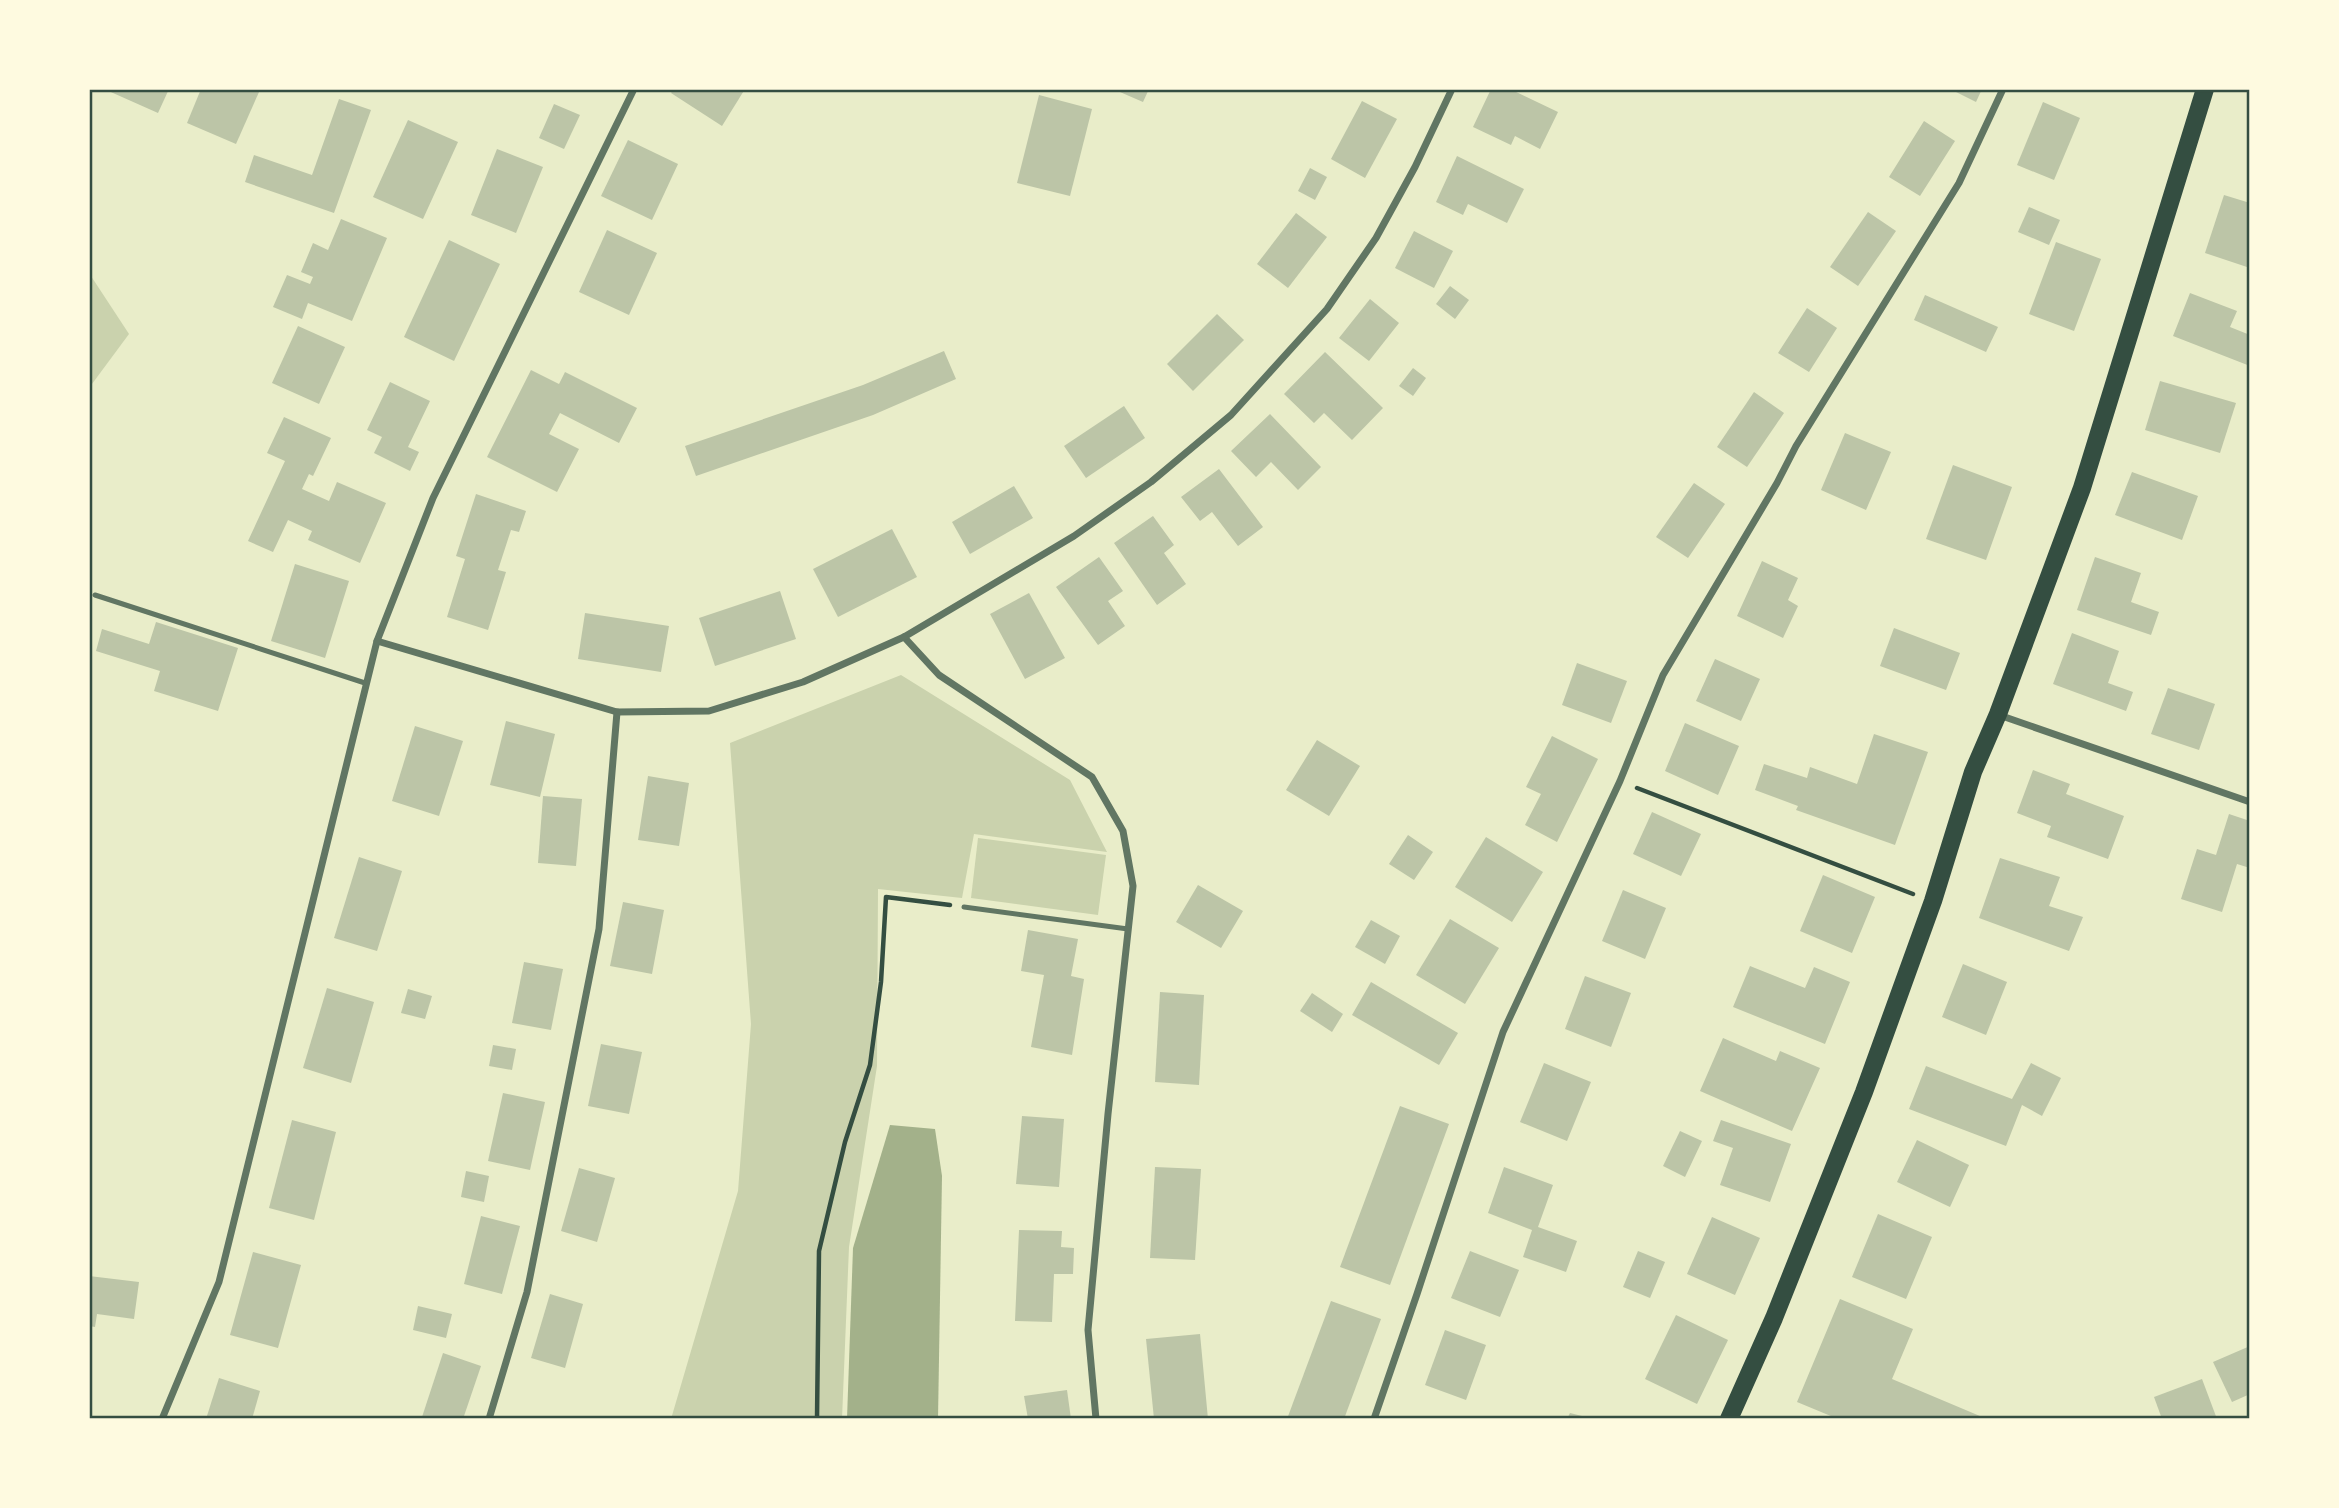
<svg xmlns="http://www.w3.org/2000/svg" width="2339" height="1508" viewBox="0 0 2339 1508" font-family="'Source Serif 4',serif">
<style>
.green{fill:#cad2ad}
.water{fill:#a3b18a}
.building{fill:#bcc5a7}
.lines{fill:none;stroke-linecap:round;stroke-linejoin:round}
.path{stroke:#344e41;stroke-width:4.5}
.service{stroke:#617663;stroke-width:5}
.minor{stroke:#617663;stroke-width:7}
.primary{stroke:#344e41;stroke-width:18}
.neatline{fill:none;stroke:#344e41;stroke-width:2.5}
</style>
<rect width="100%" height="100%" fill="#e9edc9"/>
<!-- green -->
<g class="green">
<path d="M89,273L129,334L89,388Z"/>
<path d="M901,675L1070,780L1107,852L974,834L962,898L878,889L877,1066L849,1247L842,1419H671L738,1191L751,1024L730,743Z"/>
<path d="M978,838L1106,855L1098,915L971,898Z"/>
</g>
<!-- water -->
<path class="water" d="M890,1125L935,1129L942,1176L938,1419H847L853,1248Z"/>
<!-- building -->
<g class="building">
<path d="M104,89H169L158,113Z"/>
<path d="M201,89H251L259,92L236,144L187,123Z"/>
<path d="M674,89H745L722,126L671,93Z"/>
<path d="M1113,89H1149L1143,102Z"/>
<path d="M1491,89H1510L1558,112L1540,149L1515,136L1511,145L1473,127Z"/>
<path d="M1950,89H1982L1976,102Z"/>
<path d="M1039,95L1092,109L1070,196L1017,183Z"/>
<path d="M339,99L371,110L334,213L245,182L254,155L312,175Z"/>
<path d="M1362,101L1397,119L1365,178L1331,159Z"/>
<path d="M2043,102L2080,118L2054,180L2017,165Z"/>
<path d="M554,104L580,115L564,149L539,138Z"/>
<path d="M408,120L458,142L423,219L373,197Z"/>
<path d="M1924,121L1955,141L1920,196L1889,177Z"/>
<path d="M628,140L678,164L652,220L601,196Z"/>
<path d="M497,149L543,167L516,233L471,215Z"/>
<path d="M1457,156L1524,189L1507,223L1468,204L1463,215L1436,202Z"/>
<path d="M1310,168L1327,177L1315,200L1298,191Z"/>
<path d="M2224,195L2250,203V268L2205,253Z"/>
<path d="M2029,207L2060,220L2049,245L2018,232Z"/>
<path d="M1868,212L1896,231L1858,286L1830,267Z"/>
<path d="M1296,213L1327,237L1288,288L1257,264Z"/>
<path d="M341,219L387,238L352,321L308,303L302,319L273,307L287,275L310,284L313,277L301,272L313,243L328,250Z"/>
<path d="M607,230L657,253L629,315L579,292Z"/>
<path d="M1414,231L1453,251L1434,288L1395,268Z"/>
<path d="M449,240L500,264L454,361L404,337Z"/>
<path d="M2056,242L2101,259L2074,331L2029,314Z"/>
<path d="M1450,286L1469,300L1455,319L1436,304Z"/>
<path d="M2190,293L2237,311L2230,327L2250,335V366L2173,336Z"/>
<path d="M1925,295L1998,327L1986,352L1914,320Z"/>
<path d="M1370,299L1399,323L1369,361L1339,338Z"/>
<path d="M1807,308L1837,328L1809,372L1778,353Z"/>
<path d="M1217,314L1244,340L1193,391L1167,364Z"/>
<path d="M298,326L345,347L319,404L272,383Z"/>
<path d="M944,351L956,379L873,415L696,476L685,446L863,385Z"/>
<path d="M1325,352L1383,408L1352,440L1324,413L1314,423L1284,394Z"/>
<path d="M1413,368L1426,378L1413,396L1399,386Z"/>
<path d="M531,370L559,384L565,372L637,408L619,443L560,413L549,434L579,449L557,492L487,457Z"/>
<path d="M2160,381L2236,403L2220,453L2145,430Z"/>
<path d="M390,382L430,401L408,447L419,452L410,471L374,453L382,437L367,430Z"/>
<path d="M1754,392L1784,413L1747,467L1717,447Z"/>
<path d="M1124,406L1145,438L1086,478L1064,446Z"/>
<path d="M1270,414L1321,467L1298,490L1271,462L1256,477L1231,451Z"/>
<path d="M284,417L331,438L313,476L309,474L302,489L329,501L337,482L386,503L360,563L308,540L312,531L288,520L273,552L248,541L285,461L267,453Z"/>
<path d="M1845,433L1891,452L1866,510L1821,490Z"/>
<path d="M1953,465L2012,487L1986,560L1926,539Z"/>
<path d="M1219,469L1263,527L1238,546L1212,512L1200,521L1181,497Z"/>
<path d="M2132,472L2198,496L2182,540L2115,515Z"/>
<path d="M1694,483L1725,504L1688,558L1656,537Z"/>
<path d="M1014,486L1033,518L970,554L952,522Z"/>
<path d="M476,494L526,511L519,532L511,530L498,570L506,572L488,630L447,617L465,559L456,556Z"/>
<path d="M1153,516L1174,545L1164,553L1186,584L1157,605L1114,543Z"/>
<path d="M892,529L917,577L838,617L813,569Z"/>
<path d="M1099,557L1123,591L1108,601L1125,626L1098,645L1056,587Z"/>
<path d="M2095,557L2141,573L2131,602L2159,612L2151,635L2077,610Z"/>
<path d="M1762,561L1798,578L1788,600L1798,606L1783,638L1737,616Z"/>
<path d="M295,564L349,581L325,658L271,641Z"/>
<path d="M780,591L796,639L715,666L699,618Z"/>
<path d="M1029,593L1065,658L1025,679L990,614Z"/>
<path d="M585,613L669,626L661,672L578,659Z"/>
<path d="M156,622L238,648L218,711L154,691L160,671L96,651L102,629L149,644Z"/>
<path d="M1894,628L1960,653L1946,690L1880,666Z"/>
<path d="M2072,633L2119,651L2108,683L2133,692L2126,711L2053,684Z"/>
<path d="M1715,659L1760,679L1741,721L1696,701Z"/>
<path d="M1577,663L1627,681L1611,723L1562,705Z"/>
<path d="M2168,688L2215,704L2199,750L2151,734Z"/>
<path d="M506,721L555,734L540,797L490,785Z"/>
<path d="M1685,723L1739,746L1718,795L1665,771Z"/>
<path d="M415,726L463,741L439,816L392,801Z"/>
<path d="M1874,734L1928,752L1895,845L1796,810L1798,806L1755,790L1764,764L1807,778L1810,767L1857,784Z"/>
<path d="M1552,736L1598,759L1557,842L1525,825L1541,794L1526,787Z"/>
<path d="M1317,740L1360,766L1329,816L1286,790Z"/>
<path d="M2033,770L2070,784L2066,794L2124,816L2108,859L2047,837L2051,826L2017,813Z"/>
<path d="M648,776L689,783L679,846L638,840Z"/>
<path d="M543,796L582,799L576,866L538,863Z"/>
<path d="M1652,812L1701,834L1681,876L1633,854Z"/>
<path d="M2229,814L2250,821V868L2237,864L2222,912L2181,899L2197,849L2216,855Z"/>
<path d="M1408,835L1433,852L1414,880L1389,864Z"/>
<path d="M1486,837L1543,872L1512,922L1455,887Z"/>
<path d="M359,857L402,871L377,951L334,938Z"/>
<path d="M2000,858L2060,877L2049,906L2083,917L2069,951L1979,918Z"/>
<path d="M1823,875L1875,897L1852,953L1800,931Z"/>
<path d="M1198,885L1243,911L1221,948L1176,922Z"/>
<path d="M1623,890L1666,908L1645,959L1602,941Z"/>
<path d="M623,902L664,910L652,974L610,966Z"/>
<path d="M1450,919L1499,948L1465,1004L1416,975Z"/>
<path d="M1371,920L1400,936L1385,964L1355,947Z"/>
<path d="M1028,930L1078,939L1071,976L1084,979L1072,1055L1031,1047L1044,975L1021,971Z"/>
<path d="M524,962L563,969L551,1030L512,1023Z"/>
<path d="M1963,964L2007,982L1986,1035L1942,1017Z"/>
<path d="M1750,966L1805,988L1814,967L1850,982L1825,1044L1733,1007Z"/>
<path d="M1585,976L1631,993L1611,1047L1565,1029Z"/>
<path d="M1371,982L1458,1033L1439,1065L1352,1015Z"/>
<path d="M327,988L374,1002L351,1083L303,1068Z"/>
<path d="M408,989L432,996L425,1019L401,1013Z"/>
<path d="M1160,992L1204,995L1199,1085L1155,1082Z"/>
<path d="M1312,993L1343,1014L1332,1032L1300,1011Z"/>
<path d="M1723,1038L1776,1061L1780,1051L1820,1068L1792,1131L1700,1091Z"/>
<path d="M601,1044L642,1052L629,1114L588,1106Z"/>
<path d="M493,1045L516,1049L512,1070L489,1066Z"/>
<path d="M1544,1063L1591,1082L1567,1141L1520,1122Z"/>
<path d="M2031,1063L2061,1078L2042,1116L2022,1105L2006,1146L1909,1109L1926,1066L2012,1099Z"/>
<path d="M503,1093L545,1102L530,1170L488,1161Z"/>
<path d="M1400,1106L1449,1124L1390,1285L1340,1267Z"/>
<path d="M1022,1116L1064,1119L1059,1187L1016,1184Z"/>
<path d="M292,1120L336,1132L314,1220L269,1208Z"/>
<path d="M1721,1120L1791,1144L1770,1202L1720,1185L1733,1148L1713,1141Z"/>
<path d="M1680,1131L1702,1141L1685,1177L1663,1166Z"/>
<path d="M1917,1140L1969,1165L1950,1207L1897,1182Z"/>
<path d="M1155,1167L1201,1169L1195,1260L1150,1258Z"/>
<path d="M1504,1167L1553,1185L1538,1227L1577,1241L1566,1272L1523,1257L1532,1230L1488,1213Z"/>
<path d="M579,1168L615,1178L597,1242L561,1231Z"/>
<path d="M466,1171L489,1176L484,1202L461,1197Z"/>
<path d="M1878,1214L1932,1237L1906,1299L1852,1277Z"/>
<path d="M481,1216L520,1226L502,1294L464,1284Z"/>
<path d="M1712,1217L1760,1238L1735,1295L1687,1274Z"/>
<path d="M1019,1230L1062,1231L1061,1247L1074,1248L1073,1274H1054L1052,1322L1015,1321Z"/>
<path d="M1470,1251L1519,1270L1500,1317L1451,1298Z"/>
<path d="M1638,1251L1665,1262L1650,1298L1623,1287Z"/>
<path d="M253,1252L301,1265L278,1348L230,1335Z"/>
<path d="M89,1276L139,1282L134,1319L97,1314L95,1327L89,1326Z"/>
<path d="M550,1294L583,1304L565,1368L531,1358Z"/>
<path d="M1840,1299L1913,1329L1892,1379L1987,1419H1838L1797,1402Z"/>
<path d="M1331,1301L1381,1319L1344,1419H1287Z"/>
<path d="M418,1306L452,1314L446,1338L413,1330Z"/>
<path d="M1676,1315L1728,1340L1697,1404L1645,1379Z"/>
<path d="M1445,1330L1486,1345L1466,1400L1425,1385Z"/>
<path d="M1200,1334L1208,1419H1154L1146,1339Z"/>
<path d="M2250,1346V1394L2232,1402L2213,1362Z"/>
<path d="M443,1353L481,1366L463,1419H429L422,1417Z"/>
<path d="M219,1378L260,1391L252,1419H206Z"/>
<path d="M2202,1379L2217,1419H2162L2154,1397Z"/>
<path d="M1067,1390L1071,1419H1028L1024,1396Z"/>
<path d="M1570,1413L1590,1418V1419H1567Z"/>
</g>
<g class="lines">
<!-- path -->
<g class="path">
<path d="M1637,788L1913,894"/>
<path d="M817,1419L819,1251L845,1142L870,1065L881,982L886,897L950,905"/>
</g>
<!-- service -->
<g class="service">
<path d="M95,595L365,683"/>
<path d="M964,907L1128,929"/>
</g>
<!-- minor -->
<g class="minor">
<path d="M904,637L939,675L1092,777L1123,831L1133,886L1108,1114L1088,1330L1096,1419"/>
<path d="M377,641L617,712L709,711L803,682L904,637L1074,536L1151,482L1231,415L1327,309L1376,238L1415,167L1452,89"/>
<path d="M1999,715L2250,802"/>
<path d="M162,1419L219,1282L377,641L433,498L634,89"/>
<path d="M489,1419L527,1292L599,929L617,712"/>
<path d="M1374,1419L1417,1294L1503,1032L1620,781L1663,675L1777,483L1796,446L1959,183L2003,89"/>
</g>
<!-- primary -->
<path class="primary" d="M1729,1419L1774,1318L1864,1092L1933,901L1973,772L1998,714L2082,488L2205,89"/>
</g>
<!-- border -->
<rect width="2339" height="1508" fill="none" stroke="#fefae0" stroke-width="182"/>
<rect x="91" y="91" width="2157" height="1326" class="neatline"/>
</svg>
